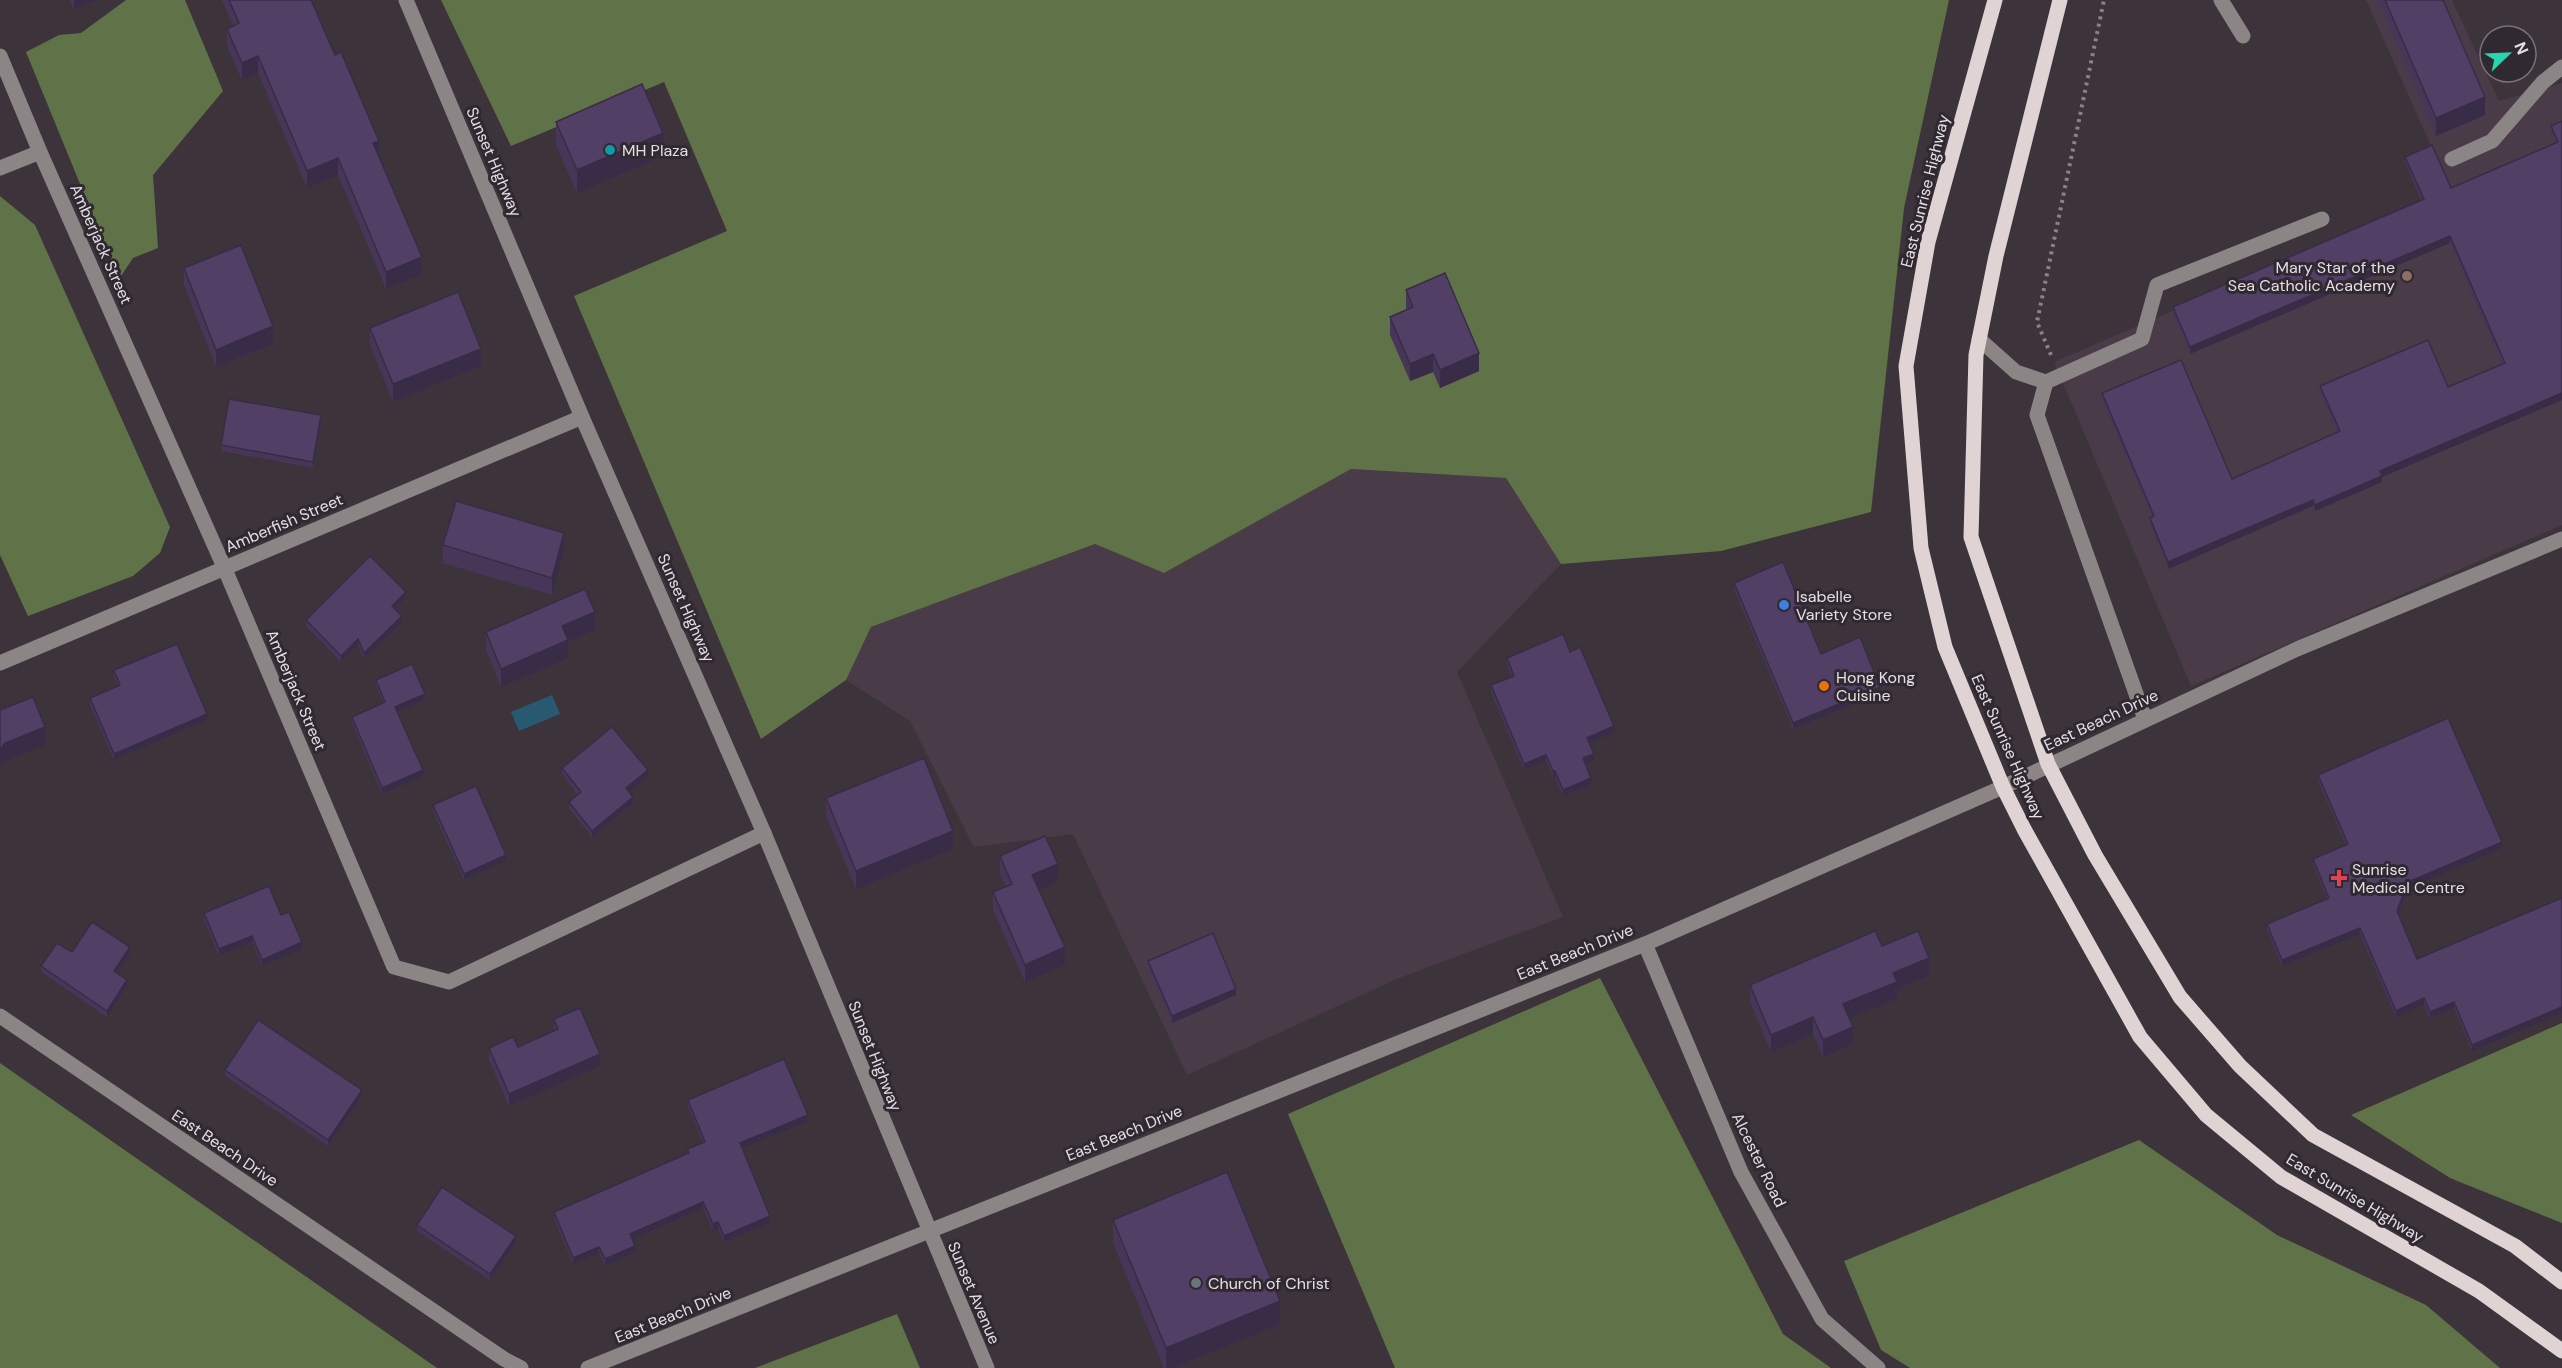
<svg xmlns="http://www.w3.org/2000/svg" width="2562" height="1368" viewBox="0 0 2562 1368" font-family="'DM Sans',sans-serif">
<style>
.built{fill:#493c48}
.forest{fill:#607247}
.water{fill:#275a71}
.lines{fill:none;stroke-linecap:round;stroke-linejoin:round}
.path{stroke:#898288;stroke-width:4;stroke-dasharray:3 4.5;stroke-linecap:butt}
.minor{stroke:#8b8585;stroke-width:15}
.major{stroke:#e0d3d3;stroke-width:15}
.wall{fill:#473658}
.shaded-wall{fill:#392c47}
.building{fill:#523f66;stroke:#392c47;stroke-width:1.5}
.culture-dot{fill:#0f9aa8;stroke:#312931;stroke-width:2}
.education-dot{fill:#8d6e63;stroke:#312931;stroke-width:2}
.shop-dot{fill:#3f7fe0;stroke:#312931;stroke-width:2}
.food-dot{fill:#e8710a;stroke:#312931;stroke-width:2}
.health-dot{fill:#e0444e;stroke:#312931;stroke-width:2}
.worship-dot{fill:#6b7280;stroke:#312931;stroke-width:2}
.labels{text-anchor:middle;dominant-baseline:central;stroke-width:6;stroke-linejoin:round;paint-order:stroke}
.poi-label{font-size:16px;fill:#e5dfe4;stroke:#312931;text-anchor:start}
.street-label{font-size:16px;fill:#e5dfe4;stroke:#312931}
</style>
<rect width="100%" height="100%" fill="#3c333b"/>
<!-- built -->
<g class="built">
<path d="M2366,0H2452L2499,101L2562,83V525L2191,686L2054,362L2451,191Z"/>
<path d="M1351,469L1506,478L1561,564L1457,672L1563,917L1399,978L1187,1075L1073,834L974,847L910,721L846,680L871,627L1095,544L1164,573Z"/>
</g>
<!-- forest -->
<g class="forest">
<path d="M126,0H185L223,91L153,175L158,248L133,258L119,279L26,52L59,35L81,33Z"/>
<path d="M441,0H1949L1904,208L1871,512L1721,551L1561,564L1506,478L1351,469L1164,573L1095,544L871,627L846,680L761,739L574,296L727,231L664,82L511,146Z"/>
<path d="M0,196L35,225L170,527L160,553L133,576L28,616L0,555Z"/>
<path d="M1600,978L1783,1334L1831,1368H1395L1288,1114Z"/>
<path d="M2562,1023V1223L2450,1178L2351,1115Z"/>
<path d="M0,1063L437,1368H0Z"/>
<path d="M2139,1140L2277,1235L2426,1305L2500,1368H1910L1881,1350L1844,1261Z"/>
<path d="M897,1314L920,1368H755Z"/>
</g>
<!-- water -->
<path class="water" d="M552,695L560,714L519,731L511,712Z"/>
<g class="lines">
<!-- path -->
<path class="path" d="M2051,355L2037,322L2104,0"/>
<!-- minor -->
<g class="minor">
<path d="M406,0L582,417L764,833L987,1368"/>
<path d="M2221,0L2243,36"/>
<path d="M0,56L40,152L224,567L394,967L449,982L764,833"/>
<path d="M2452,159L2492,141L2543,82L2562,67"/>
<path d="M0,168L40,152"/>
<path d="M1979,339L2016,372L2046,382L2142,339L2157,285L2322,219"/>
<path d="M2046,382L2037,415L2145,719"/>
<path d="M0,663L582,417"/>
<path d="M1645,944L1741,1172L1822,1319L1878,1368"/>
<path d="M0,1016L504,1359L521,1368"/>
<path d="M588,1368L1645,944L2003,787L2297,649L2562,539"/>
</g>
<!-- major -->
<g class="major">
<path d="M1995,0L1928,242L1906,366L1921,548L1945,647L2003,787L2024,829L2140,1037L2206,1115L2281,1177L2479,1291L2562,1351"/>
<path d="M2060,0L1996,256L1976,355L1971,537L2048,764L2095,855L2180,997L2240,1066L2313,1135L2515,1246L2562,1282"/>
</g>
</g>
<!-- wall -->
<g class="wall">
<path d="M70,0H98L74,10Z"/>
<path d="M222,0H311L379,155L422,274L386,289L338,175L307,188L258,73L242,80L227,46V29L233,26Z"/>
<path d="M2378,0H2443L2485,115L2436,136Z"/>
<path d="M2562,121V400L2382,477V482L2315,511L2313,506L2168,569L2150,525V518L2152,517L2102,400V393L2232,479L2337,432L2320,393V386L2448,387L2502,364L2450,243L2190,354L2173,314V307L2421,200L2405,163V157L2451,188L2555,143L2551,132V126Z"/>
<path d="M556,122L663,156L577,193L556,145Z"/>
<path d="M184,268L273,344L216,367L184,285Z"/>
<path d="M1406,290L1479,371L1440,388L1433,372L1410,381L1390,335V317L1407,310L1406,308Z"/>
<path d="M370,328L481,366L393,402L370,345Z"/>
<path d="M321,421L313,468L221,451V445Z"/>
<path d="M443,545L564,551L552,595L443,563Z"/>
<path d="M1734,583L1821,654L1880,693L1793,729L1734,589Z"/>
<path d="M406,598L395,609L402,622L364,659L358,645L341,662L306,626V620Z"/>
<path d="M595,630L568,641V658L501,687L486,650V632Z"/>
<path d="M1570,652L1614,732L1589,743L1594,760L1585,764L1591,784L1563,796L1555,777H1553L1546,761L1524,770L1491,692V685L1512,677L1507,664V658Z"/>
<path d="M114,670L207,720L114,760L90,705V698L118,686L114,676Z"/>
<path d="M376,680L425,700L398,712L423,776L382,794L352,723V717L383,703L376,686Z"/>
<path d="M562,768L648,776L629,792L633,803L592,837L569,808V802L578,795L562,774Z"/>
<path d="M2318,775L2502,848L2408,889L2398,914L2417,959L2562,898V1013L2472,1051L2454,1008L2430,1019L2424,1004L2396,1017L2360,934L2282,966L2267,930V924L2327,899L2313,865V859L2346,845L2318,781Z"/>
<path d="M826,798L953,849L856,889L826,816Z"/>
<path d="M433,805L506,861L464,880L433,811Z"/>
<path d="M1000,856L1058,882L1039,890L1065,965L1025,982L993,910V892L1006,887L1000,874Z"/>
<path d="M204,913L281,915L302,949L262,966L252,942L219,956L204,919Z"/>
<path d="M1882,946L1929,975L1897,989V999L1850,1018L1853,1044L1823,1057L1813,1034L1771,1052L1750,1002V985Z"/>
<path d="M72,952L130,953L116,973L127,986L107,1017L41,972V966Z"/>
<path d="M1148,961L1236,995L1172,1023L1148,967Z"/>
<path d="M554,1019L600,1066L509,1106L489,1060V1048L518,1047L554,1031Z"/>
<path d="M225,1070L362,1096L328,1146L225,1076Z"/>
<path d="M688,1100L808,1121L742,1148L770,1223L724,1242L718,1228L713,1230L703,1208L632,1239L635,1252L605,1266L599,1253L573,1264L554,1218V1212L687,1154V1149L703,1143L688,1106Z"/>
<path d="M1113,1220L1280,1324L1173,1368H1164L1113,1243Z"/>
<path d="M417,1225L516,1242L490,1280L417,1231Z"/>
</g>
<!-- shaded-wall -->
<g class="shaded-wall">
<path d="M74,0H98L74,10Z"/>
<path d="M258,56V73L242,80V63Z"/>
<path d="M2485,97V115L2436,136V118Z"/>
<path d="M663,133V156L577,193V170Z"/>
<path d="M379,141V158L373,143Z"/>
<path d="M338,158V175L307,188V171Z"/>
<path d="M2450,236V243L2190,354V347Z"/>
<path d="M422,257V274L386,289V272Z"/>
<path d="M273,326V344L216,367V350Z"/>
<path d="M481,349V366L393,402V384Z"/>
<path d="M1479,353V371L1440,388V370Z"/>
<path d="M1433,354V372L1410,381V364Z"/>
<path d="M2562,393V400L2382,477V482L2315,511V505L2380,471Z"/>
<path d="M321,415V421L313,468V462Z"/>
<path d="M2313,500V506L2168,569V562Z"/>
<path d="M564,533V551L552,595V578Z"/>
<path d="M406,592V598L392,612V606Z"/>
<path d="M595,612V630L568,641V658L501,687V669L562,626Z"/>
<path d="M402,616V622L364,659V653Z"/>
<path d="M358,639V645L341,662V656Z"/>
<path d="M1880,687V693L1793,729V723Z"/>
<path d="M425,694V700L395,713V707Z"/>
<path d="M207,714V720L114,760V754Z"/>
<path d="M1614,726V732L1587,744V738Z"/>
<path d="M45,727V745L5,761L0,768V750L5,743Z"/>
<path d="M1594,754V760L1583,765V758Z"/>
<path d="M1546,755V761L1524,770V764Z"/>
<path d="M423,770V776L382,794V788Z"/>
<path d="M648,770V776L626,795V788Z"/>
<rect x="1553" y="771" width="2" height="6"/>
<path d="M1591,778V784L1563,796V790Z"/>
<path d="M633,797V803L592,837V831Z"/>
<path d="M953,831V849L856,889V871Z"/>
<path d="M2502,842V848L2408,889L2397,917V911L2408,882Z"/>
<path d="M506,855V861L464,880V874Z"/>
<path d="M1058,864V882L1032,893V875Z"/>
<path d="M2360,928V934L2282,966V960Z"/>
<path d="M252,936V942L219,956V949Z"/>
<path d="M302,942V949L262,966V960Z"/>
<path d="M130,947V953L114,977V971Z"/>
<path d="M1065,947V965L1025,982V965Z"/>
<path d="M1929,958V975L1897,989V999L1843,1021V1004L1893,973Z"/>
<path d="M127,980V986L107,1017V1011Z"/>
<path d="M1236,989V995L1172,1023V1016Z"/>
<path d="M2424,998V1004L2396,1017V1011Z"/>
<path d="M2454,1002V1008L2430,1019V1012Z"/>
<path d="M2562,1007V1013L2472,1051V1045Z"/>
<path d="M1813,1017V1034L1771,1052V1035Z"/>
<path d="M1853,1027V1044L1823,1057V1040Z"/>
<path d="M600,1054V1066L509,1106V1094Z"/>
<path d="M362,1090V1096L328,1146V1140Z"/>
<path d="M808,1115V1121L740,1149V1143Z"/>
<path d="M703,1202V1208L630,1240V1234Z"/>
<path d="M770,1216V1223L724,1242V1236Z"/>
<path d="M718,1222V1228L713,1230V1224Z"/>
<path d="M516,1236V1242L490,1280V1274Z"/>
<path d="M635,1246V1252L605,1266V1259Z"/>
<path d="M599,1247V1253L573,1264V1258Z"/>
<path d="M1280,1301V1324L1173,1368H1166V1348Z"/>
</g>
<!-- building -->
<g class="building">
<path d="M229,0H311L335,55L341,52L379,141L373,143L422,257L386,272L338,158L307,171L258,56L242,63L227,29L239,23Z"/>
<path d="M2385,0H2443L2485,97L2436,118Z"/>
<path d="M642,84L663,133L577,170L556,122Z"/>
<path d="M2562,121V393L2380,471L2382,476L2315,505L2313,500L2168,562L2150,518L2154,516L2102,393L2181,360L2232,479L2340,431L2320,386L2428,340L2448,387L2505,363L2450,236L2190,347L2173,307L2424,199L2405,157L2432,145L2451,188L2558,142L2551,126Z"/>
<path d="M241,245L273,326L216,350L184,268Z"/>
<path d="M1445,273L1479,353L1440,370L1433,354L1410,364L1390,317L1413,307L1406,290Z"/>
<path d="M458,292L481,349L393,384L370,328Z"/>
<path d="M229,399L321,415L313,462L221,445Z"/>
<path d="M456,501L564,533L552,578L443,545Z"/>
<path d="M370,556L406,592L392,606L402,616L364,653L358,639L341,656L306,620Z"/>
<path d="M1783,562L1821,654L1860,637L1880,687L1793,723L1734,583Z"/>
<path d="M585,589L595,612L562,626L568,640L501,669L486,632Z"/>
<path d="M1563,634L1570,652L1580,647L1614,726L1587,738L1594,754L1583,758L1591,778L1563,790L1555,771H1553L1546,755L1524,764L1491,685L1514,676L1507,658Z"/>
<path d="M177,644L207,714L114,754L90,698L120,685L114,670Z"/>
<path d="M412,664L425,694L395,707L423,770L382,788L352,717L385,702L376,680Z"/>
<path d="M33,697L45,727L5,743L0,750V710Z"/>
<path d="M2448,718L2502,842L2408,882L2397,911L2417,959L2562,898V1007L2472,1045L2454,1002L2430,1012L2424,998L2396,1011L2360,928L2282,960L2267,924L2329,898L2313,859L2348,844L2318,775Z"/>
<path d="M612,727L648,770L626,788L633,797L592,831L569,802L581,792L562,768Z"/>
<path d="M924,758L953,831L856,871L826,798Z"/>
<path d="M476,786L506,855L464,874L433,805Z"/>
<path d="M1045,836L1058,864L1032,875L1065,947L1025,965L993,892L1012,884L1000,856Z"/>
<path d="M269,886L281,915L289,912L302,942L262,960L252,936L219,949L204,913Z"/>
<path d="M92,922L130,947L114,971L127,980L107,1011L41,966L57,943L72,952Z"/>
<path d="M1875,931L1882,946L1918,931L1929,958L1893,973L1897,982L1843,1004L1853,1027L1823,1040L1813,1017L1771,1035L1750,985Z"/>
<path d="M1213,933L1236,989L1172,1016L1148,961Z"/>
<path d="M580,1008L600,1054L509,1094L489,1048L513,1037L518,1047L558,1029L554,1019Z"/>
<path d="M258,1020L362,1090L328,1140L225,1070Z"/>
<path d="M784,1059L808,1115L740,1143L770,1216L724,1236L718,1222L713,1224L703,1202L630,1234L635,1246L605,1259L599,1247L573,1258L554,1212L689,1153L687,1149L705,1142L688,1100Z"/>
<path d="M1227,1172L1280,1301L1166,1348L1113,1220Z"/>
<path d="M442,1187L516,1236L490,1274L417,1225Z"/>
</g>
<!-- markers -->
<circle class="culture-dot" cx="610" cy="150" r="6"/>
<circle class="education-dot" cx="2407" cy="276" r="6"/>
<circle class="shop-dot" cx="1784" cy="605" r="6"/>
<circle class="food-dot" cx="1824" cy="686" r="6"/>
<path class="health-dot" d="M2336 869h6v6h6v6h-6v6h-6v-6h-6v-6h6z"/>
<circle class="worship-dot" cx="1196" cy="1283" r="6"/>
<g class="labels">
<!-- poi labels -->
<g class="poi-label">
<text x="622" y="150">MH Plaza</text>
<text x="2395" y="267" text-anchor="end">Mary Star of the<tspan x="2395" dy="18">Sea Catholic Academy</tspan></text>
<text x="1796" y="596">Isabelle<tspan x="1796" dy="18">Variety Store</tspan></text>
<text x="1836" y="677">Hong Kong<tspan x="1836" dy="18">Cuisine</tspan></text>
<text x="2352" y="869">Sunrise<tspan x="2352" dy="18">Medical Centre</tspan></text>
<text x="1208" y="1283">Church of Christ</text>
</g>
<!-- street labels -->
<g class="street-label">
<text transform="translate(494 162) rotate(67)">Sunset Highway</text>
<text transform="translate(1925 191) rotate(-76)">East Sunrise Highway</text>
<text transform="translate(101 244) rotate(66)">Amberjack Street</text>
<text transform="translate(284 523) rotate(-23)">Amberfish Street</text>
<text transform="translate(686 608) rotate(66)">Sunset Highway</text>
<text transform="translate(296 690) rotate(67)">Amberjack Street</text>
<text transform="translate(2101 720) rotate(-25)">East Beach Drive</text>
<text transform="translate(2008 747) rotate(66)">East Sunrise Highway</text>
<text transform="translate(1575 952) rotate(-22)">East Beach Drive</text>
<text transform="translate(875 1056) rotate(68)">Sunset Highway</text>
<text transform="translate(1124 1133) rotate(-22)">East Beach Drive</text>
<text transform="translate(225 1148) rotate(34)">East Beach Drive</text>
<text transform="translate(1759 1160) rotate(64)">Alcester Road</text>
<text transform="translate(2355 1198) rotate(31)">East Sunrise Highway</text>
<text transform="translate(974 1293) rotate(67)">Sunset Avenue</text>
<text transform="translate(673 1315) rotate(-22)">East Beach Drive</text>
</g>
</g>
<!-- north arrow -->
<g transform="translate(2508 54) rotate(67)"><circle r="28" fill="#312931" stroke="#797279" stroke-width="1.5"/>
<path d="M0-4.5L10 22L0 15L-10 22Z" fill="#29d5ad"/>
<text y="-9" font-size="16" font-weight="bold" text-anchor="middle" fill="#e5dfe4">N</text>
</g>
</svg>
